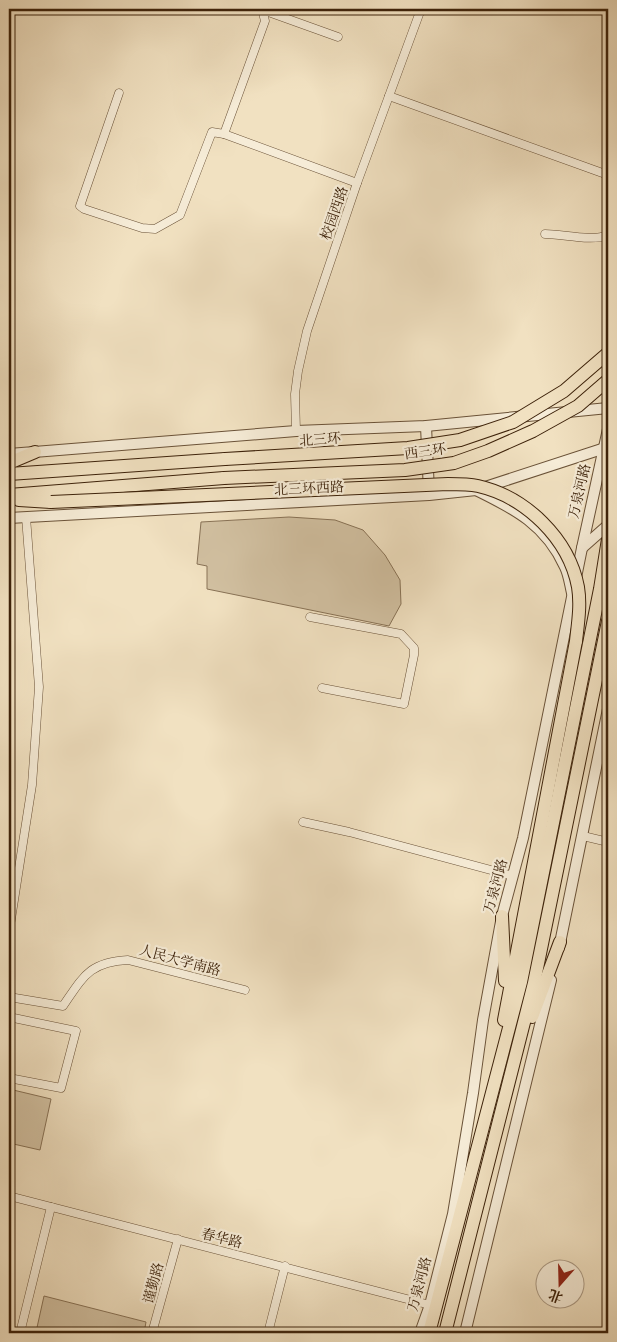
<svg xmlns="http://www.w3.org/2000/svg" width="617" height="1342" viewBox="0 0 617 1342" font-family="'Libre Caslon Text','Noto Serif SC',serif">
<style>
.green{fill:#d2c1a2;stroke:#887256}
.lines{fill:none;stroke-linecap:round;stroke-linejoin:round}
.minor-casing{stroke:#6a5238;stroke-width:9}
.tertiary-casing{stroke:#6a5238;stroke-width:12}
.trunk-casing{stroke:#3d220a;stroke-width:14}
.minor{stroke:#f6ecd7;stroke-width:8}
.tertiary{stroke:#f6ecd7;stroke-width:10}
.trunk{stroke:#f1e1c1;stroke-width:12}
.trunk-bridge-casing{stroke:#3d220a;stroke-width:14;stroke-linecap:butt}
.trunk-bridge{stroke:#f1e1c1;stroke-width:12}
.labels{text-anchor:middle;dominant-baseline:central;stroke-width:4.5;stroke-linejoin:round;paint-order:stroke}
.street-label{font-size:14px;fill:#3d220a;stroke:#f6ecd7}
</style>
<rect width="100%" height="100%" fill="#f1e1c1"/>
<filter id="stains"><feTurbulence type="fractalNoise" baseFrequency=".004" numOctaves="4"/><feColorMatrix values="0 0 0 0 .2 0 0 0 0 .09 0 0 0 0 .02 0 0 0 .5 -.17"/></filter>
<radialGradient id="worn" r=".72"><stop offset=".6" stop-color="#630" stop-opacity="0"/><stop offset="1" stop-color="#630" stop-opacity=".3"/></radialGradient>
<!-- green -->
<g class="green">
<path d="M289,517L335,520L363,530L385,555L400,580L401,604L389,626L207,589V566L197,564L201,522Z"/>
<path d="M9,1089L51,1099L40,1150L9,1143Z"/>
<path d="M44,1296L146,1322L144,1333L36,1332Z"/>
</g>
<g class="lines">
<!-- minor casing -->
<g class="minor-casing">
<g id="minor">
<path d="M260,9L338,37"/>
<path d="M262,9L265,21L224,134L357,183"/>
<path d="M119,93L80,206L84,209L142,228L155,229L180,215L212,132L224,134"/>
<path d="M389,96L608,175"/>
<path d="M545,234C563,234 592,242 608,235"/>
<path d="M296,431L295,394L298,371L307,331L357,183L421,9"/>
<path d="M310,617L401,634L414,648V655L404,704L322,688"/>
<path d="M303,822L349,832L513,876"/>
<path d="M583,836L608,842"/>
<path d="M9,932L32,785L39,687L26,517"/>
<path d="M9,997L63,1006C83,977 89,962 128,960L245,990"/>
<path d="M9,1017L76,1031L61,1088L9,1078"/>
<path d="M9,1196L430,1305"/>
<path d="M20,1333L51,1207"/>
<path d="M152,1333L178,1239"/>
<path d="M268,1333L285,1266"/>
</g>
</g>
<!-- tertiary casing -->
<g class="tertiary-casing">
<g id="tertiary">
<path d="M426,426L429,492"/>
<path d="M9,454L296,431L426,426L608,408"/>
<path d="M476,490C515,509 546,525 565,567C569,575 570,585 572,593"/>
<path d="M9,518L429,495L476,490L608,447"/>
<path d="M582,548L608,525"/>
<path d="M559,948L608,709"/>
<path d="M420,1333L430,1305L453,1214L473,1093L483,1020L502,916L523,838L582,548L608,429"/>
<path d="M465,1333L551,980"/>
</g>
</g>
<!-- trunk casing -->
<g class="trunk-casing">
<g id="trunk">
<path d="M9,463L35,452"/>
<path d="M9,474L225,459"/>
<path d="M9,495L224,478"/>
<path d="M19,500L51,502"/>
<path d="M502,916L505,981"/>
<path d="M532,1017L560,942"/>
<path d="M504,1020L576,641"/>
<path d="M429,1333L521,982L600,589L608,539"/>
<path d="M445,1333L534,983L608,621"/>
</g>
</g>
<!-- minor -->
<use href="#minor" class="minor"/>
<!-- tertiary -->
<use href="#tertiary" class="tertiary"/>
<!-- trunk -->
<use href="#trunk" class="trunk"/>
<!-- trunk-bridge casing -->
<g class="trunk-bridge-casing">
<g id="trunk-bridge">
<path d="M225,459L408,448L460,440L513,422L564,391L608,353"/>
<path d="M224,478L405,470L454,463L488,451L533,431L578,406L608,380"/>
<path d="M51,502L448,484C457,484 469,484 478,486C526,497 569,539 578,587C581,605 578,623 576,641"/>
</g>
</g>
<!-- trunk-bridge -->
<use href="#trunk-bridge" class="trunk-bridge"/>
</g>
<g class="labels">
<!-- street labels -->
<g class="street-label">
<text transform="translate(334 213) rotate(-71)">校园西路</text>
<text transform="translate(320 439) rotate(-4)">北三环</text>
<text transform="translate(425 451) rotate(-8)">西三环</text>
<text transform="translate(309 488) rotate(-3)">北三环西路</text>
<text transform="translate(579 491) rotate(-77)">万泉河路</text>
<text transform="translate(495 886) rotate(-75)">万泉河路</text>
<text transform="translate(180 960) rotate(15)">人民大学南路</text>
<text transform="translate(222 1238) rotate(14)">春华路</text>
<text transform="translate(153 1283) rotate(-75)">谨勤路</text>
<text transform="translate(419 1284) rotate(-75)">万泉河路</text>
</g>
</g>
<!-- margin -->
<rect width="617" height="1342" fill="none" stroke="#f1e1c1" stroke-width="30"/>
<rect x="10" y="10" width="597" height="1322" fill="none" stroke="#3d220a" stroke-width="2.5"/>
<rect x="15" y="15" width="587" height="1312" fill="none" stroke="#3d220a"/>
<!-- north arrow -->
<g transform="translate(560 1284) rotate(200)"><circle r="24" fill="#f6ecd7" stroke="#ac9b85"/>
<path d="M0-4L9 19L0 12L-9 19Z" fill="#8f2418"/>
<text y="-8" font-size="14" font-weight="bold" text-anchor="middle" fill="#3d220a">北</text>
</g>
<rect width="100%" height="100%" filter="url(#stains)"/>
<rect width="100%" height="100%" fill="url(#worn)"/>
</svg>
